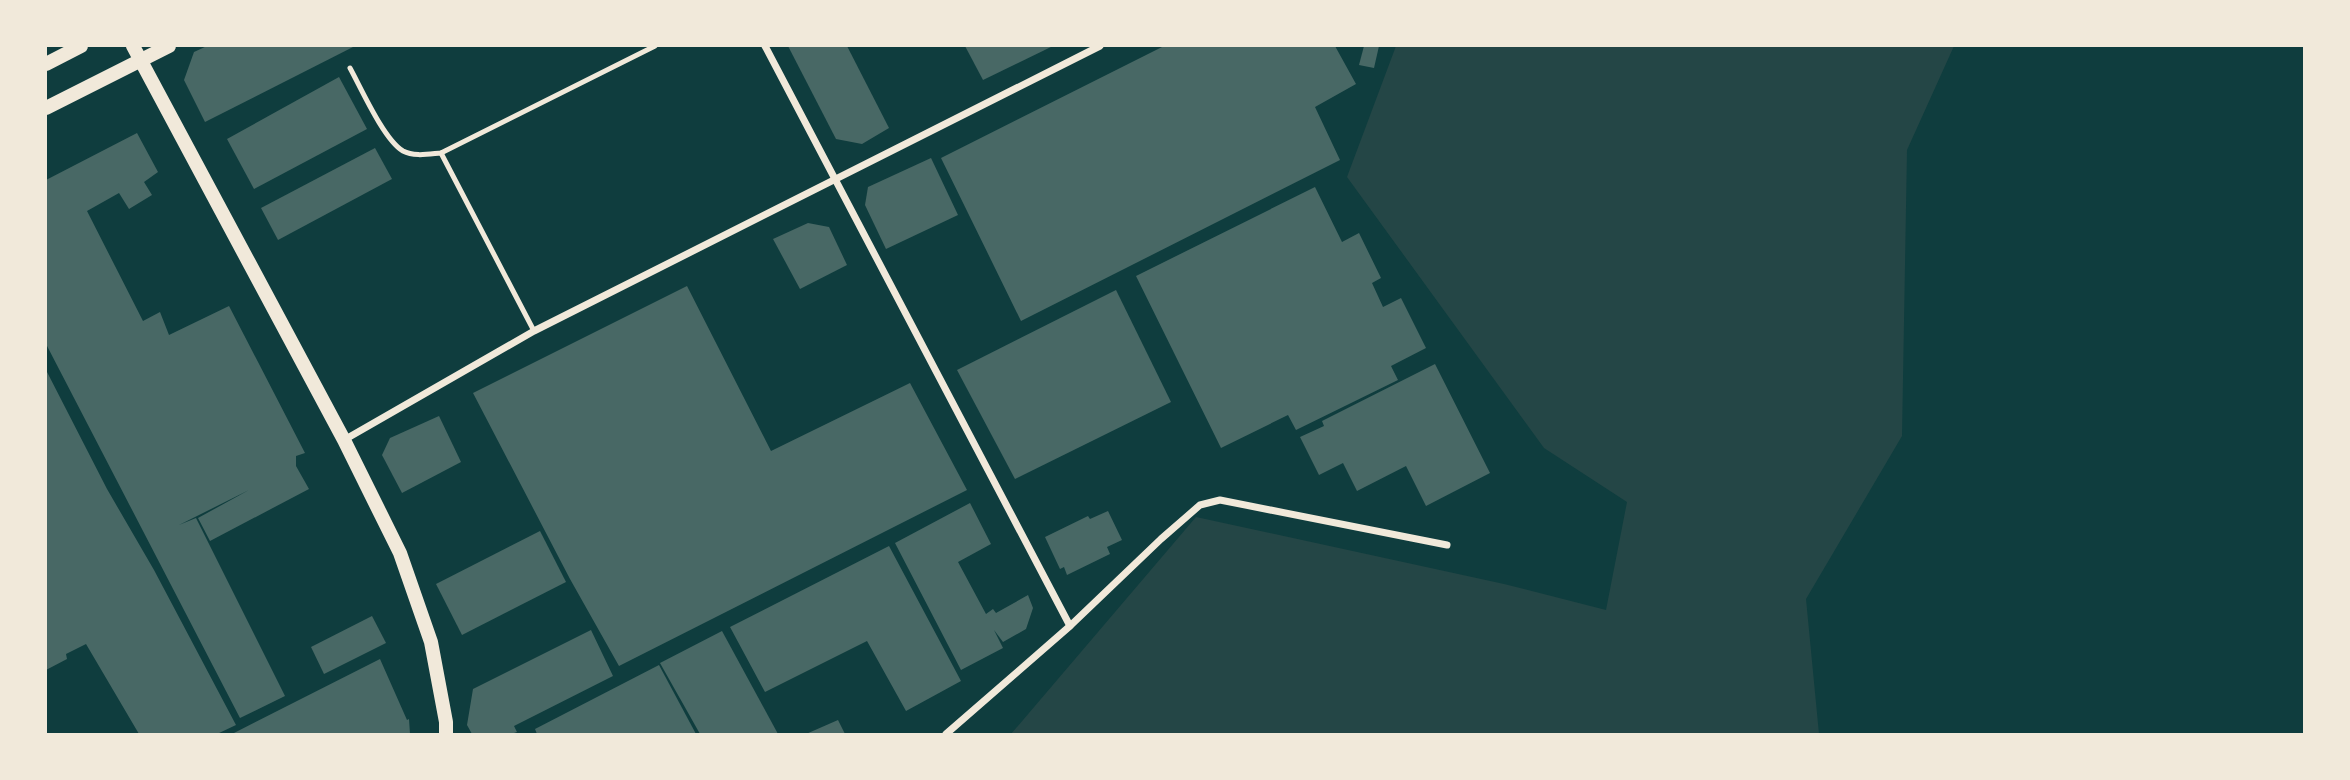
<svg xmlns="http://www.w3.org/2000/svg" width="2350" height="780" viewBox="0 0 2350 780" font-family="Commissioner,sans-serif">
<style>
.green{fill:#244646}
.building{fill:#486865}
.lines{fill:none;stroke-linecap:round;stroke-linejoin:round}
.service{stroke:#f1e9da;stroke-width:5}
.minor{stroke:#f1e9da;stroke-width:7}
.secondary{stroke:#f1e9da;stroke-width:14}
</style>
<rect width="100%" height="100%" fill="#0f3d3e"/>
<!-- green -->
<path class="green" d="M1396,46H1954L1907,150L1902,436L1806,599L1819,734H1011L1196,517L1504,584L1606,610L1627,502L1544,448L1347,177Z"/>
<!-- building -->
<g class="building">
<path d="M207,46H355L205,122L184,80L194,52Z"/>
<path d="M788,46H847L889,128L862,144L836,139Z"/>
<path d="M965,46H1053L983,80Z"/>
<path d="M1164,46H1335L1356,84L1315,107L1340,160L1021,321L941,158Z"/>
<path d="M1364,46H1379L1374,68L1359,65Z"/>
<path d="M339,77L367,129L254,189L227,139Z"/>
<path d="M137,133L158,172L144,182L152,195L129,209L119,193L87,211L143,321L160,312L169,335L229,306L305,453L296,456V466L309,489L210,541L198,518L249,490L179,525L196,518L285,696L240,718L46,344V180Z"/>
<path d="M375,148L392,179L278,240L261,208Z"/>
<path d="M931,158L958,215L886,249L865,205L868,187Z"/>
<path d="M1315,187L1342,242L1359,233L1381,278L1372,283L1383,307L1401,298L1426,348L1391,366L1398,380L1296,430L1288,415L1221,448L1136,276Z"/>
<path d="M808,223L829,227L847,265L800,289L773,239Z"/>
<path d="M687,286L771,451L910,383L967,490L619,666L570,579L473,393Z"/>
<path d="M1116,290L1171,402L1015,479L957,370Z"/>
<path d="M1435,364L1490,473L1426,506L1406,466L1357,491L1343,463L1319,475L1300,437L1324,426L1322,421Z"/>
<path d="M46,370L107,489L154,570L236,725L217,734H139L86,644L66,654L67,659L46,670Z"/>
<path d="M439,416L461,462L402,493L382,455L390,438Z"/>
<path d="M970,503L991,544L958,562L986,614L993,609L996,613L1028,595L1033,608L1026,629L1003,642L994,630L1003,648L961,670L895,543Z"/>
<path d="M1108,511L1122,540L1107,547L1110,554L1067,575L1064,567L1060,569L1045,537L1088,516L1090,519Z"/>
<path d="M540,531L566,582L462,635L436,584Z"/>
<path d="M889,546L961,681L906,711L867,641L765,692L730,627Z"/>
<path d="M372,616L386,643L324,674L311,647Z"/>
<path d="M591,630L613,676L514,726L517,732L511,734H472L467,725L473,689Z"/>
<path d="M722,631L778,734H700L660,663Z"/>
<path d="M380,659L407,720L409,719L410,734H232Z"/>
<path d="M659,665L696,734H537L535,729Z"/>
<path d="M838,720L845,734H806Z"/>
</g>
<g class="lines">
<!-- service -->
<g class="service">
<path d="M350,68C361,88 384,140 403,151C414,157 429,154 441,153L655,46"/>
<path d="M441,153L534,331"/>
</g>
<!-- minor -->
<g class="minor">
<path d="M765,46L1070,626"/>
<path d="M344,440L534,331L1100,46"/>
<path d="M946,734L1070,626L1161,539L1200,505L1220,500L1447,545"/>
</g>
<!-- secondary -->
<g class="secondary">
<path d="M133,46L344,440L400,553L431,642L446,722V734"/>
<path d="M46,64L81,46"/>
<path d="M46,108L169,46"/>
</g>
</g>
<!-- border -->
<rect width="2350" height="780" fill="none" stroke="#f1e9da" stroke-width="94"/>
</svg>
